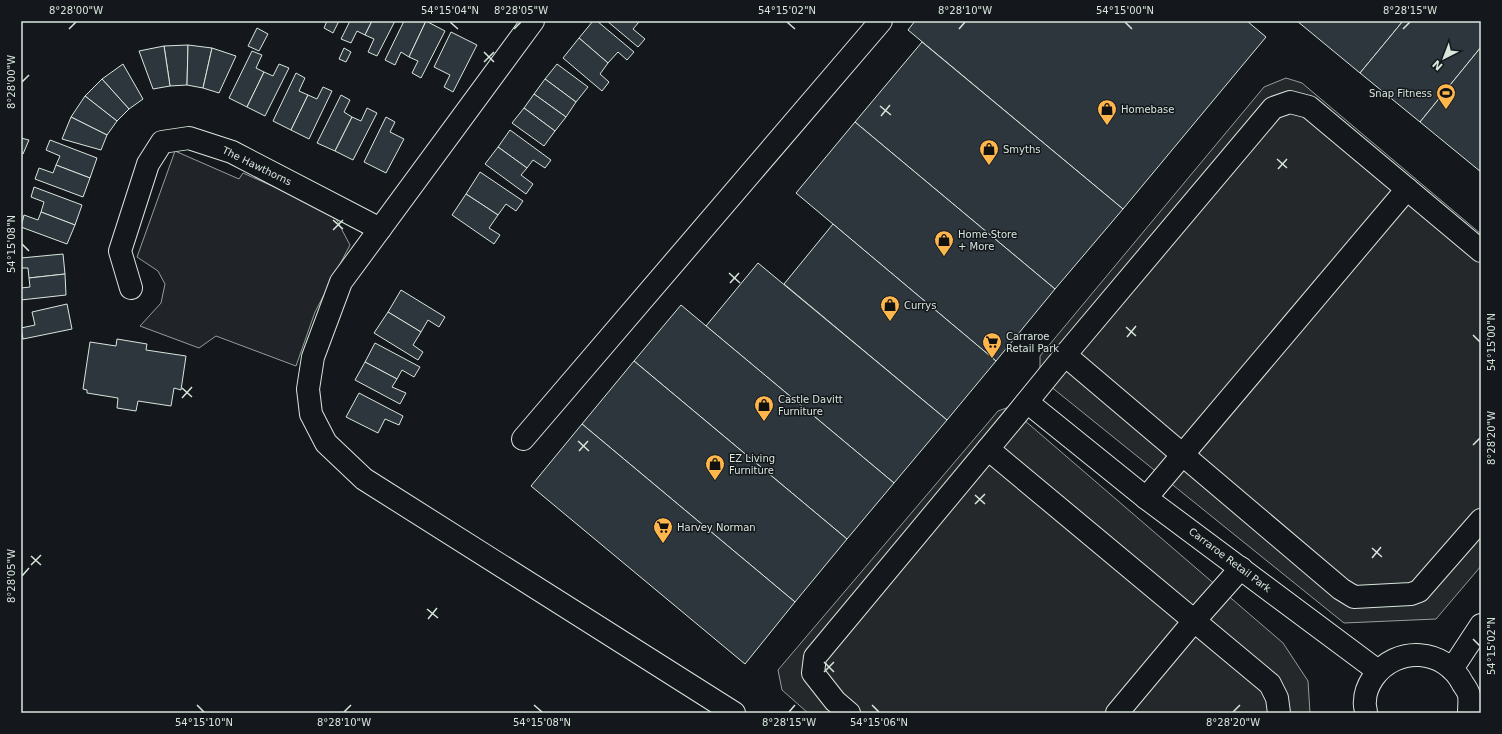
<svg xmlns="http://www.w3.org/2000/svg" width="1502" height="734" viewBox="0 0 1502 734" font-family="'DejaVu Sans',sans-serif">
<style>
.green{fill:#202428;stroke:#939e99}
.parking{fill:#24282b;stroke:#939e99}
.building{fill:#2c363c;stroke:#d8e6dc}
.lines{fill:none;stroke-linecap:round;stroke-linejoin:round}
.minor-casing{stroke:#d8e6dc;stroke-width:24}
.minor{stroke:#14181c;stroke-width:22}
.ticks{fill:none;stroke:#d8e6dc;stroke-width:1.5}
.labels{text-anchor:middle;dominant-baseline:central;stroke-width:3;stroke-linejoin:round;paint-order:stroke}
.poi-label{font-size:10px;fill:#d8e6dc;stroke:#14181c;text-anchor:start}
.street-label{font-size:10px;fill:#d8e6dc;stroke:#14181c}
.neatline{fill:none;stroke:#d8e6dc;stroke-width:1.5}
.ticks-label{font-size:10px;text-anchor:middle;fill:#d8e6dc}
</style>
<rect width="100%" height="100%" fill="#14181c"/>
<!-- green -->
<path class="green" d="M175,151L239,179L243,173L333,213L350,245L315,312L296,366L216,336L199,348L140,326L161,303L165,284L158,271L137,257Z"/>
<!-- parking -->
<g class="parking">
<path d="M1286,78L1302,83L1481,234V566L1436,619L1344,623L1055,390L1044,381L1040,373V356L1264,87Z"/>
<path d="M1009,407L1283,643L1308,681L1310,713H808L782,690L778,670L998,411Z"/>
</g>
<!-- building -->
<g class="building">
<path d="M327,21H339L333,33L324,28Z"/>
<path d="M350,21H372L365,35L357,31L351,43L341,39Z"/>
<path d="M372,21H395L377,56L368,52L374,39L365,35Z"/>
<path d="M404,21H426L409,57L401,52L395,65L385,60Z"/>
<path d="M426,21L445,31L421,78L412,73L418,61L409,57Z"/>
<path d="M593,21H597L634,52L627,60L618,52L608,63L579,38Z"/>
<path d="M607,21H638L639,22L633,29L645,39L638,47Z"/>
<path d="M915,21H1247L1266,37L1123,209L908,30Z"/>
<path d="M1297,21H1403L1360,73Z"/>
<path d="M1403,21H1481V47L1420,122L1360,73Z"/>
<path d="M257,28L268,34L259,51L248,46Z"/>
<path d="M451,32L477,45L453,92L444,87L450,75L434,67Z"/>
<path d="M579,38L608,63L600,74L609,82L602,91L563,58Z"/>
<path d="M922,42L1123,209L1055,289L855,122Z"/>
<path d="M188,45L187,85L170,86L164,46Z"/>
<path d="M188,45L212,48L203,88L187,85Z"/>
<path d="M164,46L170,86L153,89L139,51Z"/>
<path d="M1481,47V172L1420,122Z"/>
<path d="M212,48L236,56L219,93L203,88Z"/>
<path d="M344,48L351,52L346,62L339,59Z"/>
<path d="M252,51L262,55L256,68L264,72L247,107L229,98Z"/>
<path d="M123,64L143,99L129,109L102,79Z"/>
<path d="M279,64L289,68L265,116L247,107L264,72L273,76Z"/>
<path d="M557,64L588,87L576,102L545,79Z"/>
<path d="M296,73L305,78L299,91L308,95L291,130L273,121Z"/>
<path d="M102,79L129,109L117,121L85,96Z"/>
<path d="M545,79L576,102L566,117L534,94Z"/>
<path d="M323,87L332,91L309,139L291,130L308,95L317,99Z"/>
<path d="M534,94L566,117L555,131L524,108Z"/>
<path d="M341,95L350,100L344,112L352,117L335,151L317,143Z"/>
<path d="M85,96L117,121L107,135L71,117Z"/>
<path d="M367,108L377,113L353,160L335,151L352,117L361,121Z"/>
<path d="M524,108L555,131L544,146L512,123Z"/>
<path d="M71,117L107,135L101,150L62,139Z"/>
<path d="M386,117L395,122L390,132L404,139L386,173L364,162Z"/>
<path d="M855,122L1055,289L996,361L796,193Z"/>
<path d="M510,130L551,160L545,168L533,160L527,168L498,147Z"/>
<path d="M21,138L29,140L23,154L21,153Z"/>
<path d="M50,140L97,158L90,178L56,165L60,156L46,150Z"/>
<path d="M498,147L527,168L521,175L533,184L526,194L485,164Z"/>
<path d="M56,165L90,178L83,197L35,179L39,168L53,173Z"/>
<path d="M480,172L523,201L516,211L506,204L498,215L466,194Z"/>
<path d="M34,187L82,205L75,225L41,212L44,202L31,197Z"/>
<path d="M466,194L498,215L489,228L500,235L494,244L452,215Z"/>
<path d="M41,212L75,225L67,244L21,227L24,215L38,220Z"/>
<path d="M833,224L996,361L947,420L784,284Z"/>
<path d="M63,254L65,274L29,278L28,268H21V258Z"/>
<path d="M758,263L947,420L894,483L706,326Z"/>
<path d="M65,274L66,295L21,300V288L30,287L29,278Z"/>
<path d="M401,290L445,317L439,327L428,320L421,332L388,312Z"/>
<path d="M67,304L72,329L23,339L21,328L35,325L32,312Z"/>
<path d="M681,305L894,483L847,539L634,361Z"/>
<path d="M388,312L421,332L413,345L423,352L418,360L374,333Z"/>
<path d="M117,339L147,344L146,350L186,356L181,390L174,388L171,406L138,401L136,411L117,408L118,398L87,393V390L83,389L90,342L116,346Z"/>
<path d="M375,343L420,367L414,377L402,370L397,379L365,362Z"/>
<path d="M634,361L847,539L795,602L582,424Z"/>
<path d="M365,362L397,379L392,387L406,393L400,404L355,380Z"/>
<path d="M359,393L403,416L399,425L385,419L378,433L346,417Z"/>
<path d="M582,424L795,602L745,664L531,486Z"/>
</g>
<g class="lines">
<!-- minor casing -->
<g class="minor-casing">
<g id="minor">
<path d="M533,21L341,282L313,357L308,389L311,414L326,443L364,479L734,713"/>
<path d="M131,288L120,251L148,164L162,142L189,138L232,152L380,229"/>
<path d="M1065,355L1341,589L1354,597L1411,594L1419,591L1481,520"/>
<path d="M1027,402L1146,498L1378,671"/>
<path d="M523,439L881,21"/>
<path d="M988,449L1270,684L1277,698L1279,713"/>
<path d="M1146,498L1407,189"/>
<path d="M1452,669L1481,625"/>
<path d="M849,713L835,701L813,673L815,657L1017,414L1065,355L1273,108L1290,102L1309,107L1481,251"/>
<path d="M1117,713L1194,621L1241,568"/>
<path d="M1366,713C1366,709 1364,705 1365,701C1365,693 1369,684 1373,678C1396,645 1445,648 1463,684C1465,687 1468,691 1469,695C1470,700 1469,707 1469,713"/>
</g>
</g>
<!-- minor -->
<use href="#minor" class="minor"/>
</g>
<!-- ticks -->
<path class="ticks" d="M450,22L458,29M787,22L795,29M1125,22L1132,29M69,29L76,22M514,29L521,22M959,29L965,22M1403,29L1410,22M484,52L494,62M484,62L494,52M22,82L29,75M880,106L891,115M881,116L890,105M1277,159L1287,168M1278,169L1287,159M333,220L343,229M333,230L343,220M22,244L29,251M729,273L740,283M730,283L739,273M1126,327L1136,336M1473,335L1480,342M1127,337L1136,326M182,388L192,397M182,398L192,387M578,441L589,451M1473,445L1480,438M579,451L588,441M975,495L985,504M975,504L985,494M1372,548L1382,557M31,556L41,565M1372,558L1381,547M31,565L41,555M22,576L29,568M427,609L438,618M428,619L437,608M1473,639L1480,646M824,662L834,672M824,672L834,662M197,705L204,712M534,705L542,712M872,705L879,712M344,712L351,705M789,712L795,705M1233,712L1240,705"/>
<!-- icons -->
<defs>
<g id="stadium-pin" transform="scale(1)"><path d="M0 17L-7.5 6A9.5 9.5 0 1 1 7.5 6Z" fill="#ffb74d" stroke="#14181c"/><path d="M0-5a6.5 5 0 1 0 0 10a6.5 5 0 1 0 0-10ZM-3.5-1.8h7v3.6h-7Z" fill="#111"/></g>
<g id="shop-pin" transform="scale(1)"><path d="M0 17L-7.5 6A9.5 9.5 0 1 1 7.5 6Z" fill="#ffb74d" stroke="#14181c"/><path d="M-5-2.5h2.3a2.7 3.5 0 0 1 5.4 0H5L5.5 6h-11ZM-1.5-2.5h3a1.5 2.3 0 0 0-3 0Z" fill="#111"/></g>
<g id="supermarket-pin" transform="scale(1)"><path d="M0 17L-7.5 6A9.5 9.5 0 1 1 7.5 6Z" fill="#ffb74d" stroke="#14181c"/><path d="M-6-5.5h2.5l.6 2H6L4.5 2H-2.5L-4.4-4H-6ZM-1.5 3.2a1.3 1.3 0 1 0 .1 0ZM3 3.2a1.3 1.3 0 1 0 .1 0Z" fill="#111"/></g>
</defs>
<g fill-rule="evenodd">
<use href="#stadium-pin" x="1446" y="93"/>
<use href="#shop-pin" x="1107" y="109"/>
<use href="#shop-pin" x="989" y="149"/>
<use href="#shop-pin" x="944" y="240"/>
<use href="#shop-pin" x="890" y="305"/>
<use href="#supermarket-pin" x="992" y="342"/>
<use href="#shop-pin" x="764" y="405"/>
<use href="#shop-pin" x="715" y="464"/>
<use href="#supermarket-pin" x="663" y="527"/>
</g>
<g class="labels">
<!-- poi labels -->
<g class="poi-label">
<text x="1432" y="93" text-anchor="end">Snap Fitness</text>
<text x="1121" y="109">Homebase</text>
<text x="1003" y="149">Smyths</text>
<text x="958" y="234">Home Store<tspan x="958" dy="12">+ More</tspan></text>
<text x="904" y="305">Currys</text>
<text x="1006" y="336">Carraroe<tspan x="1006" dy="12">Retail Park</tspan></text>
<text x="778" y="399">Castle Davitt<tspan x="778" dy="12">Furniture</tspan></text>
<text x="729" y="458">EZ Living<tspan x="729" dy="12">Furniture</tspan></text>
<text x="677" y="527">Harvey Norman</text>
</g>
<!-- street labels -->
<g class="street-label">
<text transform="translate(257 166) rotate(26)">The Hawthorns</text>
<text transform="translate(1230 560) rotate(37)">Carraroe Retail Park</text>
</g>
</g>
<!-- border -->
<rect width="1502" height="734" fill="none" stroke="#14181c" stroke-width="44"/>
<!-- north arrow -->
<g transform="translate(1444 58) rotate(222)" stroke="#14181c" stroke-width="3" paint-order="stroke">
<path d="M0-3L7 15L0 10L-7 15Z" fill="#d8e6dc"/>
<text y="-6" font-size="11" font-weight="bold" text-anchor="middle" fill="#d8e6dc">N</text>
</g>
<rect x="22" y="22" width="1458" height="690" class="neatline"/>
<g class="ticks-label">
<text x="76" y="14">8°28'00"W</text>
<text x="450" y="14">54°15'04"N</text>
<text x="521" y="14">8°28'05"W</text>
<text x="787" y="14">54°15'02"N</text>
<text x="965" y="14">8°28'10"W</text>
<text x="1125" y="14">54°15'00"N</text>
<text x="1410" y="14">8°28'15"W</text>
<text transform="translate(11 82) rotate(-90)" y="4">8°28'00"W</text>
<text transform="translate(11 244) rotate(-90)" y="4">54°15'08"N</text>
<text transform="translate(1491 342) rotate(-90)" y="4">54°15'00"N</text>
<text transform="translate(1491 438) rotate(-90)" y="4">8°28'20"W</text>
<text transform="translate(11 576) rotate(-90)" y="4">8°28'05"W</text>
<text transform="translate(1491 646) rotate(-90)" y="4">54°15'02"N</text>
<text x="204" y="726">54°15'10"N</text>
<text x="344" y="726">8°28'10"W</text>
<text x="542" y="726">54°15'08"N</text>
<text x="789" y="726">8°28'15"W</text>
<text x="879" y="726">54°15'06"N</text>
<text x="1233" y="726">8°28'20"W</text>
</g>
</svg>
